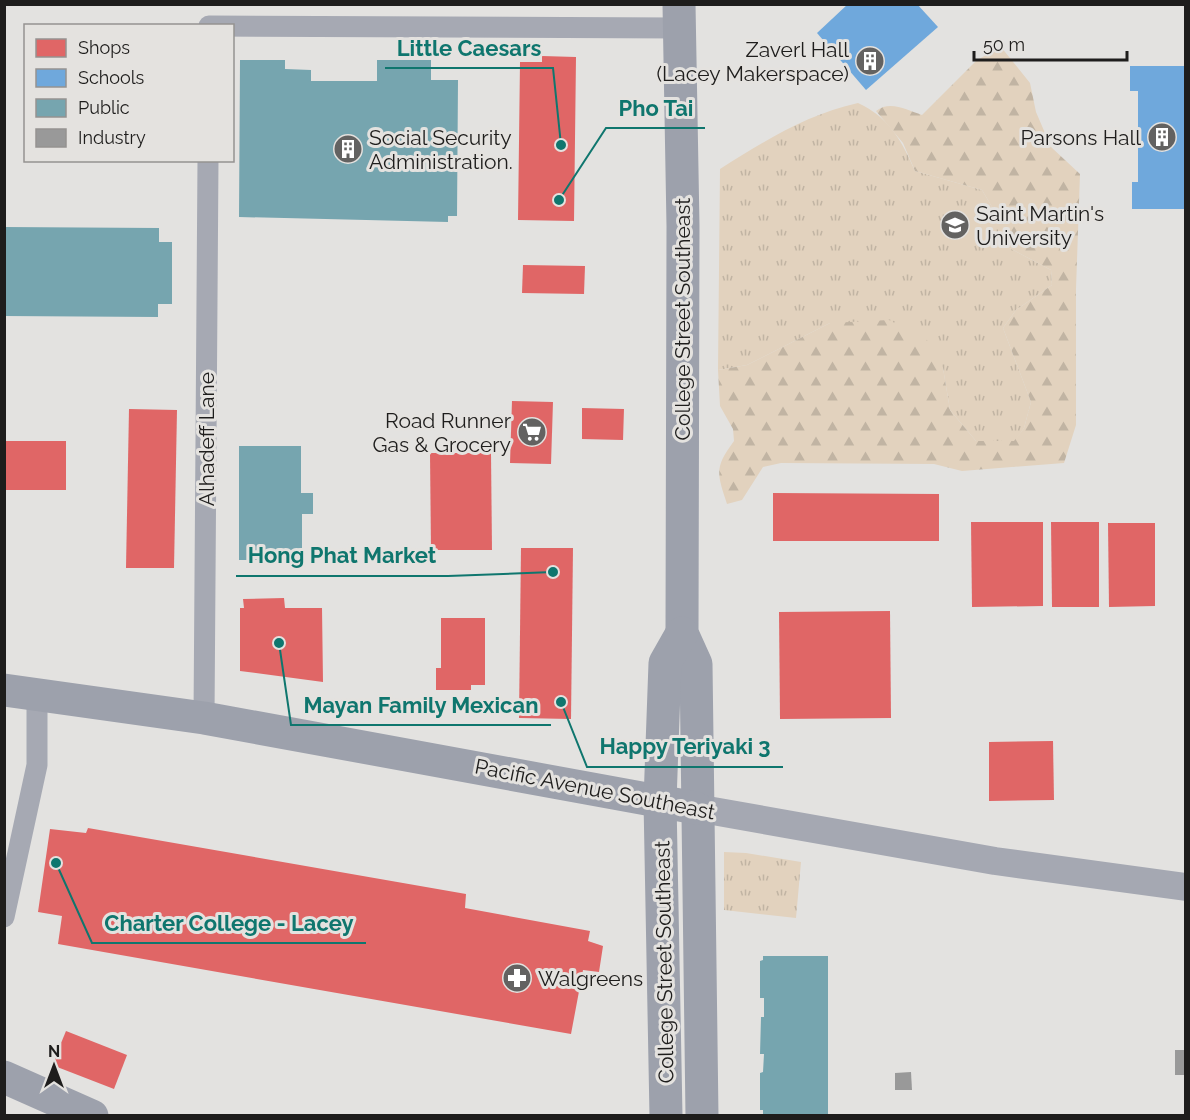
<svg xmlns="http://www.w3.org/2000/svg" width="1190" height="1120" viewBox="0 0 1190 1120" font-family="Raleway,sans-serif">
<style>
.grass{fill:url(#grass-tufts)}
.forest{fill:url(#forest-firs)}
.shops{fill:#e06666}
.schools{fill:#6fa8dc}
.public{fill:#76a5af}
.industry{fill:#999}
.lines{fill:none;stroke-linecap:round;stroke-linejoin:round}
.minor{stroke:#a6a9b3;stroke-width:21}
.secondary{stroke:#a5a8b2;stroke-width:28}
.primary{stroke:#9da1ac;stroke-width:33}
.labels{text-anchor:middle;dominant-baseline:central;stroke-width:6;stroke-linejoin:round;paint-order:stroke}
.poi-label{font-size:21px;fill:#1e1d1c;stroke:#e4e2df;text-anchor:end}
.street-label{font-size:21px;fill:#1e1d1c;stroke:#e4e2df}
.leader{fill:none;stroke:#0f766e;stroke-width:2}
.callout-dot{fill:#0f766e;stroke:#e4e2df;stroke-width:2}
.callout-label{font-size:22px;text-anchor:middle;font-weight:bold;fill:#0f766e;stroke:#e4e2df;stroke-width:6;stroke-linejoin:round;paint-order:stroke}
</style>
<defs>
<pattern id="grass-tufts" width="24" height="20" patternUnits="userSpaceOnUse" patternTransform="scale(1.5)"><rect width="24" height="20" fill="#e2d2be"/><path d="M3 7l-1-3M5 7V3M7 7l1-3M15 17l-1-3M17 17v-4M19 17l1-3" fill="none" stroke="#c1b4a3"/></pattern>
<pattern id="forest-firs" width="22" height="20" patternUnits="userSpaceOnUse" patternTransform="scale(1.5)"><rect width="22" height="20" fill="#e2d2be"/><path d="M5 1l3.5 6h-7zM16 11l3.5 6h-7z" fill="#c1b4a3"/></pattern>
</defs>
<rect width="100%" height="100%" fill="#e3e2e0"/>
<!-- grass -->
<g class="grass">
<path d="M858,103C889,117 902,141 915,171L982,190L998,217V242L1051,270L1052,285L1016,310L1003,328L1031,402L1024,428L1015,441H976L950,410L943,368L830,323L747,365L718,370L720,169C763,142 807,114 858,103Z"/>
<path d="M724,852L746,853L801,862L796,918L724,910Z"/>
</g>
<!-- forest -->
<path class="forest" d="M1001,47L1030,83L1036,112L1051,147L1080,174L1076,289V425L1064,463L962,471L934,464L781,463L763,467L742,500L727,504C717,473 714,468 734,441L733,429L720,406L718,370L747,365L830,323L889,320L927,340L943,368L950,410L976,441H1014L1024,428L1031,402L1003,328L1016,310L1052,285L1051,270L998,242V217L982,190L915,171L903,143L876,111C890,100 907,110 922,115L977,60Z"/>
<!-- shops -->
<g class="shops">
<path d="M542,56L576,57L574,221L518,220L520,62H542Z"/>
<path d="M523,265L585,266L584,294L522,293Z"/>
<path d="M512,401L553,402L551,464L510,463Z"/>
<path d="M582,408L624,409L623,440L582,439Z"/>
<path d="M129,409L177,410L174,568H126Z"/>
<rect x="4" y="441" width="62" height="49"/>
<path d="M430,453H491L492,550H431Z"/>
<path d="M773,493L939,494V541H773Z"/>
<path d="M971,522H1043V606L972,607Z"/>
<path d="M1051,522H1099V607H1052Z"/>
<path d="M1108,523H1155V606L1109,607Z"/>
<path d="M521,548H573L571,719L519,718Z"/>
<path d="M284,598L285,608H322L323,682L240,671V608H244L243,599Z"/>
<path d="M890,611L891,718L780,719L779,612Z"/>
<path d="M441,618H485V685H471V690H436V668H441Z"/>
<path d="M1053,741L1054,800L989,801V742Z"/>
<path d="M88,828L466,894L465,908L590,931L588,941L603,946L599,972L583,970L571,1034L58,944L62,916L38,912L50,829L86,833Z"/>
<path d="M66,1031L127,1055L114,1089L52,1065Z"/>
</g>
<!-- schools -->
<g class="schools">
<path d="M848,4H917L938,27L866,90L817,33Z"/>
<path d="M1130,66H1186V209H1132V182H1138V91H1130Z"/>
</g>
<!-- public -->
<g class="public">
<path d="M240,60H285V69L311,70V81H377V60H431V80H458L457,216H448V222L239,217Z"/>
<path d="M4,227L159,228V242H172V304H158V317L4,316Z"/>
<path d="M239,446H301V493H313V514H302V560H239Z"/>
<path d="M763,956H828V1116H763V1110H760V1073L763,1072L764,1054H760L761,1017H764V998H760V961L763,960Z"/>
</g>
<!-- industry -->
<g class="industry">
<rect x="1175" y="1050" width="11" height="25"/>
<path d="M911,1072L912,1090H895V1073Z"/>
</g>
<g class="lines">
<!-- minor -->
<g class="minor">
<path d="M209,26L679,28"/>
<path d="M204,718L208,160"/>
<path d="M4,917L37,765V695"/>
</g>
<!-- secondary -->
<path class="secondary" d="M696,808L995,861L1186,887"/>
<!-- primary -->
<g class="primary">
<path d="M679,4L683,226L682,633L696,664L702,1116"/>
<path d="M4,690L204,718L696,808"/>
<path d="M4,1077L92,1116"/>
<path d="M666,1116L660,801L665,663L682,633"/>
</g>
</g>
<!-- icons -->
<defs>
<g id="building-disc" transform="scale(1.5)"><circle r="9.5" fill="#636261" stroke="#e4e2df"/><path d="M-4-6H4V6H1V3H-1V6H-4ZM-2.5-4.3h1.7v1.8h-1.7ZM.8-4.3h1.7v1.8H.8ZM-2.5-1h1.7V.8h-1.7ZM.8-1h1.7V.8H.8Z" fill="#fff"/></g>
<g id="university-disc" transform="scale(1.5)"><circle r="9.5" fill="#636261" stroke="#e4e2df"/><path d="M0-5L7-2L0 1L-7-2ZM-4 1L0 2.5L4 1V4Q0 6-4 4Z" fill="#fff"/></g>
<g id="supermarket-disc" transform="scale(1.5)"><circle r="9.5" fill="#636261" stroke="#e4e2df"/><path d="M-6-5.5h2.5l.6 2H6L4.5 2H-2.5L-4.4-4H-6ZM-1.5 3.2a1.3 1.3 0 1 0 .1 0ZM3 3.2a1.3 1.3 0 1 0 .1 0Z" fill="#fff"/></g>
<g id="pharmacy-disc" transform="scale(1.5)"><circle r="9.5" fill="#636261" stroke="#e4e2df"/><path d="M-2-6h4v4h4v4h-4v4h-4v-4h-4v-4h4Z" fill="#fff"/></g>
</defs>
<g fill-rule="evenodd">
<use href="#building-disc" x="870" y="61"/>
<use href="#building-disc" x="1162" y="137"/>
<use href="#building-disc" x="348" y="149"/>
<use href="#university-disc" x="955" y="225"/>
<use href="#supermarket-disc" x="532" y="432"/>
<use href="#pharmacy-disc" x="517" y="978"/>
</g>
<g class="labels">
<!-- poi labels -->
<g class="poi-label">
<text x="849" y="49">Zaverl Hall<tspan x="849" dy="24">(Lacey Makerspace)</tspan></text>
<text x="369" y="137" text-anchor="start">Social Security<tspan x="369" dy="24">Administration.</tspan></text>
<text x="1141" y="137">Parsons Hall</text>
<text x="976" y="213" text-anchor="start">Saint Martin's<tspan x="976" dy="24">University</tspan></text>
<text x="511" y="420">Road Runner<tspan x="511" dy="24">Gas &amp; Grocery</tspan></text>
<text x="538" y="978" text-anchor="start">Walgreens</text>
</g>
<!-- street labels -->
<g class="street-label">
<text transform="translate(682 319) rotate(-90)">College Street Southeast</text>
<text transform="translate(206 439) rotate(-90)">Alhadeff Lane</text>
<text transform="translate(595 789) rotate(11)">Pacific Avenue Southeast</text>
<text transform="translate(664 962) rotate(-91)">College Street Southeast</text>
</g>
</g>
<!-- callouts -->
<path class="leader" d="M561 145L553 68H385M559 200L606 128H705M553 572L448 576H236M279 643L291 725H551M561 702L587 767H783M56 863L92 943H366"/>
<g class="callout-dot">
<circle cx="561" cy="145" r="6"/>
<circle cx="559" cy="200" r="6"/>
<circle cx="553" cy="572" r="6"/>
<circle cx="279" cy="643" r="6"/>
<circle cx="561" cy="702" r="6"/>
<circle cx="56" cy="863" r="6"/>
</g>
<g class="callout-label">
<text x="469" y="56">Little Caesars</text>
<text x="656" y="116">Pho Tai</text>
<text x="342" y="563">Hong Phat Market</text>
<text x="421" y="713">Mayan Family Mexican</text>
<text x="685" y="754">Happy Teriyaki 3</text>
<text x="229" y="931">Charter College - Lacey</text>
</g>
<!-- border -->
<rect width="1190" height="1120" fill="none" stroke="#1e1d1c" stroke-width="12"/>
<!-- legend -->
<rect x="24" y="24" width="210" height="138" fill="#e4e2df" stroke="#959391" stroke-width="1.5"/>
<rect x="36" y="39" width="30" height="18" fill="#e06666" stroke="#959391" stroke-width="1.5"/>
<text x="78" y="54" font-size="18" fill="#1e1d1c">Shops</text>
<rect x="36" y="69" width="30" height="18" fill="#6fa8dc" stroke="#959391" stroke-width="1.5"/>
<text x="78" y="84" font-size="18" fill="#1e1d1c">Schools</text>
<rect x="36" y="99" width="30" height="18" fill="#76a5af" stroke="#959391" stroke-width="1.5"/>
<text x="78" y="114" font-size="18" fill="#1e1d1c">Public</text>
<rect x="36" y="129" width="30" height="18" fill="#999999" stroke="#959391" stroke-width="1.5"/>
<text x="78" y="144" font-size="18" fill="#1e1d1c">Industry</text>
<!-- north arrow -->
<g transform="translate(54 1066)" stroke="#e4e2df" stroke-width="4.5" paint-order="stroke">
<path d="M0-4.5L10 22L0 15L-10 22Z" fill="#1e1d1c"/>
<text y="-9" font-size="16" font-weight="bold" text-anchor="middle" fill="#1e1d1c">N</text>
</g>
<!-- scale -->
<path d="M974 51v9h153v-9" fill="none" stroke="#1e1d1c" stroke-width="3"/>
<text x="983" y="51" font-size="18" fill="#1e1d1c" stroke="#e4e2df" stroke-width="4.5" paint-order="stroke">50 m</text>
</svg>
